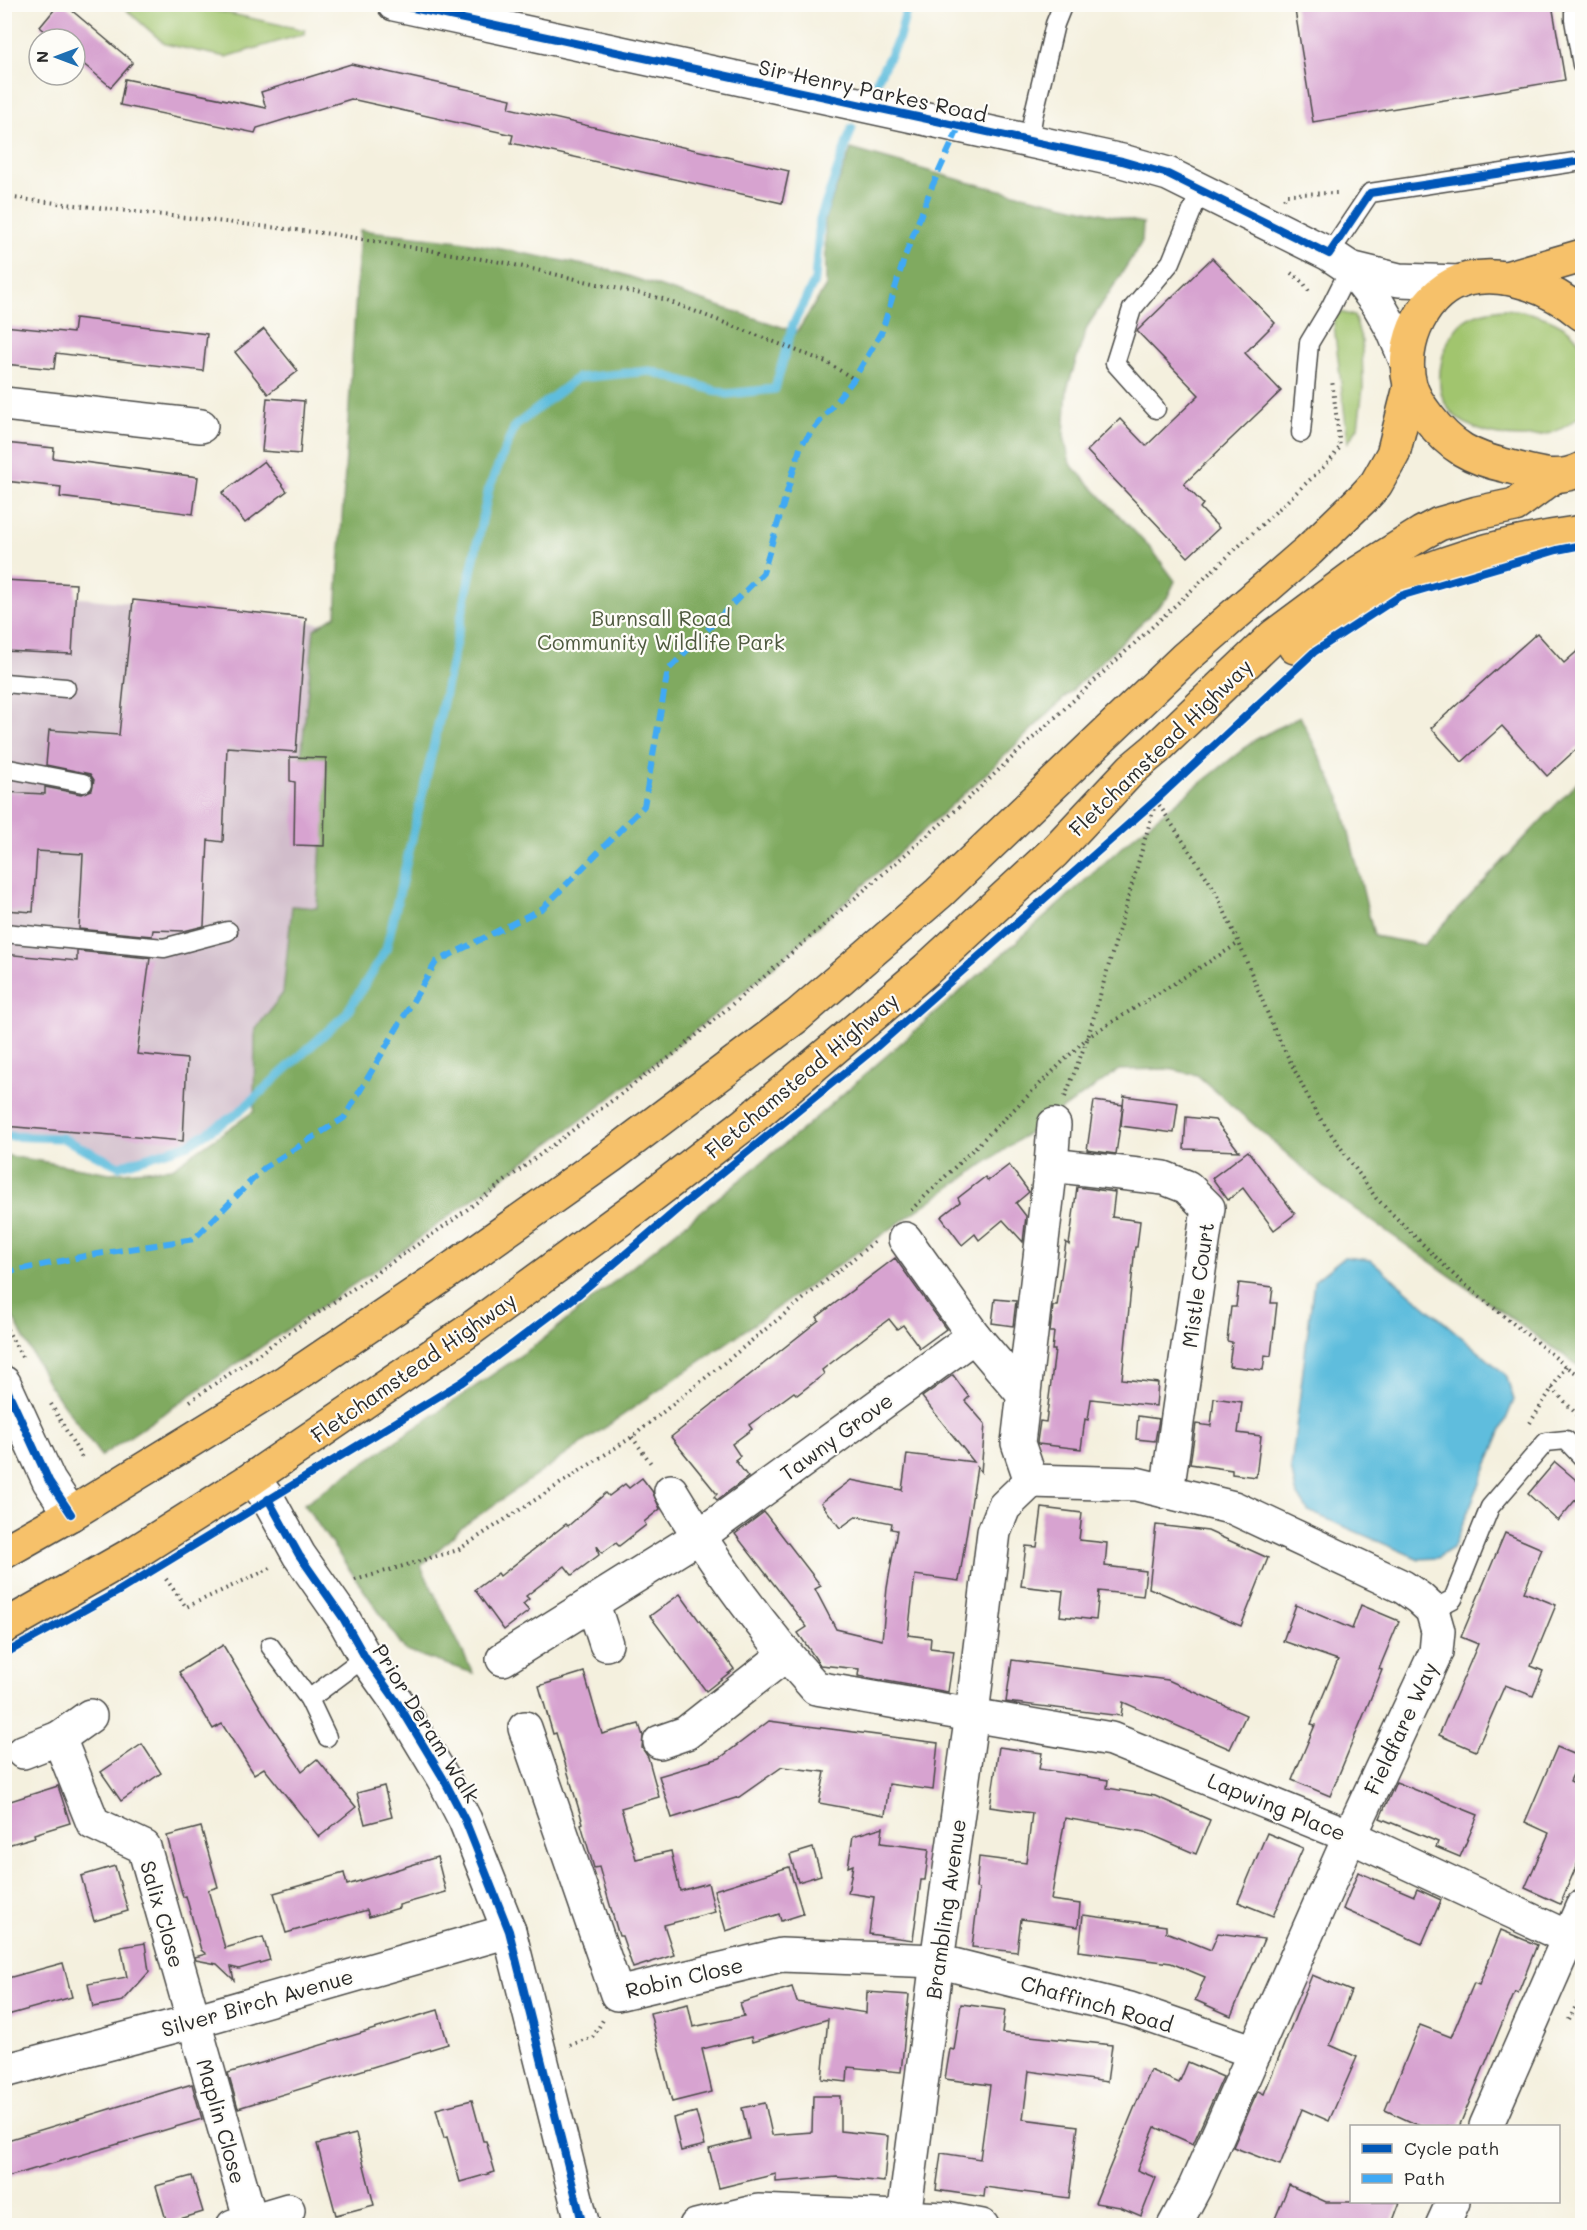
<svg xmlns="http://www.w3.org/2000/svg" width="1587" height="2230" viewBox="0 0 1587 2230" font-family="Mali,sans-serif">
<style>
.industrial{fill:#d1bdcb}
.green{fill:#a1c56e;stroke:#66784c;stroke-width:1.5}
.forest{fill:#80aa61;stroke:#566a46;stroke-width:1.5}
.water{fill:#5fbddd;stroke:#457484;stroke-width:1.5}
.lines{fill:none;stroke-linecap:round;stroke-linejoin:round}
.stream{stroke:#5fbddd;stroke-width:9}
.building{fill:#d7a3d0}
.service-casing{stroke:#494946;stroke-width:21}
.minor-casing{stroke:#494946;stroke-width:36}
.trunk-casing{stroke:#494946;stroke-width:36}
.path{stroke:#494946;stroke-width:4;stroke-dasharray:1.5 4.5;stroke-linecap:butt}
.service{stroke:#fff;stroke-width:18}
.minor{stroke:#fff;stroke-width:33}
.trunk{stroke:#f6c16b;stroke-width:33}
.quiet{stroke:#3fa9f5;stroke-width:6;stroke-dasharray:12 6;stroke-linecap:butt}
.cycleway-casing{stroke:#fdfcf7;stroke-width:11}
.cycleway{stroke:#0057b8;stroke-width:8}
.labels{text-anchor:middle;dominant-baseline:central;stroke-width:4.5;stroke-linejoin:round;paint-order:stroke}
.street-label{font-size:21px;fill:#2b2b2b;stroke:#fdfcf7}
.park-label{font-size:21px;fill:#4e593f;stroke:#fdfcf7}
</style>
<rect width="100%" height="100%" fill="#fdfcf7"/>
<filter id="ink" filterUnits="userSpaceOnUse"><feTurbulence type="fractalNoise" baseFrequency=".0167" numOctaves="2"/><feDisplacementMap in="SourceGraphic" scale="12" xChannelSelector="R" yChannelSelector="G"/><feConvolveMatrix kernelMatrix="1 2 1 2 8 2 1 2 1" color-interpolation-filters="sRGB"/></filter>
<filter id="wash" filterUnits="userSpaceOnUse"><feTurbulence type="fractalNoise" baseFrequency=".008" numOctaves="4" result="noise"/><feDisplacementMap in="SourceGraphic" scale="24" xChannelSelector="R" yChannelSelector="G"/><feGaussianBlur stdDeviation="1.35" result="paint"/><feColorMatrix in="noise" values="0 0 0 0 0 0 0 0 0 0 0 0 0 0 0 0 0 1.4 0 .05"/><feComposite in="paint" operator="in"/></filter>
<g filter="url(#wash)">
<rect width="100%" height="100%" fill="#f4f0de"/>
<!-- industrial -->
<path class="industrial" d="M5,590L329,624L326,763L317,909L292,907L283,993L255,1030L254,1098L238,1113L189,1144L119,1166L62,1138L5,1136Z"/>
<!-- green -->
<g class="green">
<path d="M121,5H190L305,30L304,34L226,57L165,44Z"/>
<path d="M1505,309C1530,311 1571,321 1582,347C1585,355 1583,402 1582,414C1574,421 1566,427 1556,431C1524,444 1464,436 1446,405C1432,381 1443,336 1465,320C1477,312 1491,310 1505,309Z"/>
<path d="M1341,312L1354,316L1362,341L1363,388L1358,427L1348,442L1333,317Z"/>
</g>
<!-- forest -->
<g class="forest">
<path d="M851,149L971,183L1143,223L1142,242L1087,327L1067,389L1064,436L1070,464L1153,551L1175,581L1167,598L988,772L770,970L602,1105L378,1268L101,1456L49,1385L5,1303L4,1155L110,1173L172,1168L254,1111L255,1030L283,993L292,906L317,908L326,763L301,759L314,629L336,615L360,230L460,241L610,270L797,332L826,286L825,218Z"/>
<path d="M1300,716L1341,800L1374,936L1424,945L1582,777V1368L1329,1191L1197,1075L1169,1069L1119,1070L465,1525L421,1566L473,1673L406,1651L304,1504L537,1344L804,1128L1048,914L1136,834L1255,740Z"/>
</g>
<!-- water -->
<path class="water" d="M1344,1257L1371,1260L1506,1375L1514,1400L1453,1548L1437,1558L1419,1559L1308,1511L1296,1492L1291,1468L1314,1281Z"/>
<g class="lines">
<!-- stream -->
<g class="stream">
<path d="M875,84L899,38L908,4"/>
<path d="M4,1136L62,1138L119,1166L189,1144L238,1113L346,1014L386,950L434,744L489,488L515,426L577,378L650,371L727,394L775,389L793,324L815,280L820,219L852,128"/>
</g>
</g>
<g id="blocks">
<!-- building -->
<g class="building">
<path d="M59,4H64L133,62L111,87L75,57V39H54L40,27Z"/>
<path d="M1294,4H1552L1565,80L1313,122Z"/>
<path d="M351,64L511,99L509,108L789,171L782,203L511,143L513,135L351,99L257,128L255,133L120,105L125,79L266,108L261,92Z"/>
<path d="M1212,258L1275,323L1245,353L1281,391L1184,484L1203,504L1200,508L1219,528L1188,557L1087,451L1120,419L1146,446L1199,395L1137,331Z"/>
<path d="M75,318L207,334L203,371L56,353L54,369L4,364V326L73,333Z"/>
<path d="M264,329L298,371L268,394L235,352Z"/>
<path d="M267,398L304,401L300,454L262,451Z"/>
<path d="M4,443L54,448L53,458L198,477L193,514L60,497L61,487L4,481Z"/>
<path d="M264,461L287,491L245,523L222,493Z"/>
<path d="M4,580L76,584L72,654L4,651Z"/>
<path d="M133,600L306,618L296,752L227,747L223,842L208,840L204,926L184,931L153,930L152,936L79,929L83,854L37,851L33,912L4,910V792L45,794V787L81,794L92,790L94,780L90,774L46,765L49,730L119,735Z"/>
<path d="M1537,633L1564,663L1582,647V744L1547,776L1502,726L1462,762L1431,728Z"/>
<path d="M290,757L326,758L324,846L294,845L295,782L290,781Z"/>
<path d="M77,951L150,958L137,1054L187,1059L183,1141L4,1126V954L77,961Z"/>
<path d="M1124,1096L1178,1103L1174,1133L1121,1126Z"/>
<path d="M1094,1101L1123,1105L1116,1154L1087,1150Z"/>
<path d="M1186,1117L1215,1120L1239,1151L1184,1149Z"/>
<path d="M1248,1151L1295,1214L1274,1230L1243,1188L1228,1200L1212,1178Z"/>
<path d="M1009,1165L1029,1192L1016,1203L1026,1216L1023,1242L1003,1220L979,1240L975,1234L962,1245L941,1217L960,1202L958,1198L985,1177L988,1181Z"/>
<path d="M1077,1187L1115,1192L1112,1217L1140,1221L1137,1247H1135L1122,1379L1158,1383L1156,1406L1091,1399L1088,1420L1085,1419L1081,1449L1038,1444L1037,1442L1040,1421L1046,1422L1055,1350H1052L1054,1332H1050L1053,1306H1057L1066,1242L1069,1245Z"/>
<path d="M895,1258L946,1329L920,1348L903,1325L897,1329L889,1319L844,1353L822,1370L824,1374L797,1395L794,1392L749,1425L752,1429L732,1444L740,1456L735,1460L748,1477L717,1500L714,1497L717,1494L671,1437L819,1320L817,1317Z"/>
<path d="M1239,1283L1273,1287L1271,1303H1277L1271,1356L1265,1355L1263,1370L1229,1366L1232,1342L1227,1341L1231,1307H1236Z"/>
<path d="M995,1299L1016,1301L1013,1326L992,1323Z"/>
<path d="M953,1375L969,1397L965,1401L985,1424L981,1472L977,1467L959,1581L915,1575L908,1635L931,1638L930,1648L954,1651L948,1692L858,1676L859,1669L820,1665L798,1633L807,1627L735,1534L764,1512L821,1586L815,1589L836,1629L882,1640L887,1588L897,1530L891,1529L892,1523L857,1516L840,1528L821,1503L851,1480L902,1490L907,1454L974,1462L922,1397Z"/>
<path d="M1214,1398L1242,1402L1238,1433L1261,1436L1256,1477L1232,1474V1470L1190,1464L1196,1424L1211,1426Z"/>
<path d="M1138,1416L1159,1419L1155,1441L1136,1439Z"/>
<path d="M1555,1462L1582,1485V1492L1558,1521L1528,1494Z"/>
<path d="M642,1478L652,1491L660,1509L644,1522L646,1525L619,1546L616,1543L602,1553L597,1546L599,1555L572,1575L565,1566L526,1596L529,1599L523,1604L529,1611L504,1630L475,1590L498,1573L500,1576L566,1524L568,1526L606,1493L609,1496L625,1484L629,1488Z"/>
<path d="M1042,1508L1082,1513L1079,1540L1107,1543L1105,1566L1146,1571L1143,1596L1099,1591L1096,1620L1060,1616L1063,1591L1021,1586L1026,1546L1037,1547Z"/>
<path d="M1156,1525L1208,1531L1268,1558L1241,1626L1149,1588Z"/>
<path d="M1505,1533L1542,1549L1524,1592L1556,1605L1531,1666L1543,1671L1533,1696L1505,1685L1476,1751L1439,1735L1478,1644L1461,1637Z"/>
<path d="M680,1594L734,1669L706,1691L650,1616Z"/>
<path d="M1296,1605L1352,1629L1361,1605L1399,1621L1379,1669L1382,1670L1372,1695L1330,1796L1292,1780L1315,1725L1311,1724L1338,1660L1283,1641Z"/>
<path d="M223,1645L266,1717L302,1771L317,1759L356,1807L319,1837L264,1768L254,1774L222,1724L213,1729L179,1672Z"/>
<path d="M1012,1660L1168,1680L1246,1715L1230,1749L1123,1702L1121,1716L1006,1702Z"/>
<path d="M584,1672L602,1734L639,1724L643,1736L642,1748L648,1757L659,1797L621,1808L636,1859L671,1851L680,1891L708,1883L715,1912L664,1925L674,1955L633,1968L622,1936H619L599,1867L594,1868L581,1824L583,1823L556,1733L553,1734L539,1686Z"/>
<path d="M769,1721L938,1743L933,1790L889,1784L885,1815L819,1803L825,1772L782,1767L739,1797L672,1818L659,1776L720,1758Z"/>
<path d="M142,1744L161,1773L121,1801L101,1772Z"/>
<path d="M999,1747L1042,1753L1039,1769L1108,1780L1107,1788L1155,1796L1210,1820L1196,1854L1145,1832L1065,1818L1051,1900L1080,1904L1078,1927L1021,1919L1017,1952L972,1947L979,1889L976,1888L979,1857L1026,1863L1032,1813L990,1807Z"/>
<path d="M1557,1747L1581,1757L1570,1781L1582,1787V1853L1560,1904L1525,1888L1549,1833L1525,1822Z"/>
<path d="M1396,1782L1478,1815L1460,1857L1436,1847L1438,1842L1380,1818Z"/>
<path d="M58,1786L70,1823L34,1834L35,1837L4,1846V1803Z"/>
<path d="M384,1786L392,1817L365,1824L357,1793Z"/>
<path d="M201,1827L218,1887L208,1890L225,1948L263,1937L270,1960L239,1969L231,1967L234,1980L217,1964L196,1960L195,1957L206,1954L201,1950L186,1896L183,1897L167,1836Z"/>
<path d="M883,1827L881,1843L929,1849L925,1880H921L913,1940L869,1934L874,1897L848,1893L853,1865L848,1867L853,1836Z"/>
<path d="M1267,1833L1303,1848L1273,1916L1238,1902Z"/>
<path d="M813,1848L821,1875L798,1882L790,1855Z"/>
<path d="M437,1857L446,1892L399,1905V1908L369,1917L367,1910L286,1933L274,1893L344,1873L347,1885Z"/>
<path d="M115,1866L128,1911L94,1921L81,1876Z"/>
<path d="M789,1867L803,1914L781,1921L779,1914L726,1931L714,1890Z"/>
<path d="M1358,1872L1414,1896L1417,1889L1441,1900L1422,1944L1343,1909Z"/>
<path d="M1083,1915L1166,1926V1932L1211,1950L1218,1933L1264,1939L1231,2016L1195,2000L1205,1977L1171,1963L1079,1951Z"/>
<path d="M1501,1930L1537,1945L1518,1993L1515,1992L1459,2127H1422L1385,2110L1420,2025L1451,2037L1474,1983L1479,1985Z"/>
<path d="M145,1943L149,1972L123,2001L93,2007L88,1984L127,1977L121,1947Z"/>
<path d="M63,1963L72,1997L4,2016V1979Z"/>
<path d="M1312,1975L1351,1991L1330,2045L1357,2057L1329,2121L1302,2109L1280,2165L1233,2147L1258,2091L1264,2094Z"/>
<path d="M792,1987L797,2002L866,2013L867,1992L909,1995L901,2072L848,2067L847,2082L822,2079L828,2019L752,2042L751,2037L702,2049L712,2092L672,2102L650,2013L688,2004L693,2027L744,2016L740,2003Z"/>
<path d="M961,2004L1005,2010L1002,2033L1112,2045L1107,2082L1029,2071L1023,2119L1078,2126L1069,2198L985,2187L984,2197L936,2190L941,2153L980,2159L990,2085L945,2079L950,2049L954,2050Z"/>
<path d="M438,2010L448,2044L238,2108L228,2073Z"/>
<path d="M1188,2062L1223,2077L1193,2144L1155,2127L1137,2170L1156,2178L1141,2216L1120,2207L1095,2203L1150,2070L1179,2083Z"/>
<path d="M192,2084L202,2119L4,2178V2141Z"/>
<path d="M813,2096H840V2131L888,2136L884,2182L837,2177L776,2182V2174L719,2188L709,2149L749,2139L742,2108L765,2103L772,2135L812,2132Z"/>
<path d="M472,2100L483,2141H486L495,2172L460,2182L447,2137L444,2138L436,2109Z"/>
<path d="M696,2112L705,2145L681,2151L673,2118Z"/>
<path d="M356,2134L374,2205L336,2215L317,2144Z"/>
<path d="M192,2176L203,2212L167,2223L156,2186Z"/>
<path d="M1289,2185L1326,2202H1400L1391,2226H1272Z"/>
</g>
</g>
</g>
<g filter="url(#ink)">
<use href="#blocks" fill-opacity="0" stroke="#494946" stroke-width="1.5"/>
<g class="lines">
<!-- service casing -->
<g class="service-casing">
<g id="service">
<path d="M1574,4V20L1582,65"/>
<path d="M1029,142L1033,117L1055,24L1063,4"/>
<path d="M1329,254L1370,193L1582,161"/>
<path d="M1156,409L1115,363L1132,309L1171,262L1201,189"/>
<path d="M1301,433L1309,343L1330,308L1350,268"/>
<path d="M4,683L66,688"/>
<path d="M4,768L83,783"/>
<path d="M4,933L164,948L228,931"/>
<path d="M1432,1610L1453,1599L1490,1507L1546,1442L1566,1440L1582,1457"/>
<path d="M270,1646L309,1699L327,1737"/>
<path d="M309,1699L365,1657"/>
</g>
</g>
<!-- minor casing -->
<g class="minor-casing">
<g id="minor">
<path d="M394,4L1122,161L1168,174L1329,254L1350,268L1378,304L1393,330L1407,363"/>
<path d="M1350,268L1399,280L1459,282"/>
<path d="M4,404L201,426"/>
<path d="M1051,1165L1164,1178L1187,1187L1208,1208L1167,1492"/>
<path d="M974,1336L1024,1395"/>
<path d="M4,1383L49,1481L71,1514"/>
<path d="M253,1478L268,1499L299,1555L343,1618L365,1657L399,1705L443,1778L465,1820L509,1931L583,2226"/>
<path d="M1031,1481L1018,1443L1051,1165L1054,1125"/>
<path d="M671,1491C713,1561 761,1628 816,1688L1111,1739L1350,1836L1569,1938"/>
<path d="M593,1604L606,1644"/>
<path d="M503,1659L698,1537L974,1336L905,1239"/>
<path d="M525,1728L617,1994L781,1955L937,1961L1130,2009L1255,2052"/>
<path d="M59,1738L90,1716"/>
<path d="M660,1742L686,1733L785,1655"/>
<path d="M23,1752L59,1738L93,1823L144,1847L251,2221L233,2226"/>
<path d="M4,2071L194,2021L509,1931"/>
<path d="M1486,2126L1582,1907"/>
<path d="M904,2217L937,1961L972,1714L994,1532L1004,1507L1031,1481L1136,1484L1234,1508L1403,1587L1419,1598L1432,1610L1438,1631L1436,1652L1350,1836L1195,2187L1174,2226"/>
<path d="M251,2221L288,2210"/>
<path d="M696,2226L758,2211L946,2219L982,2226"/>
<path d="M1442,2226L1453,2202"/>
</g>
</g>
<!-- trunk casing -->
<g class="trunk-casing">
<g id="trunk">
<path d="M1506,278L1582,256"/>
<path d="M1582,314C1552,289 1508,270 1468,279C1424,289 1399,344 1410,385C1413,396 1421,408 1428,417C1451,447 1471,458 1507,466C1534,473 1556,482 1582,469"/>
<path d="M1295,647C1318,631 1340,614 1364,600C1431,562 1507,542 1582,532"/>
<path d="M4,1552L71,1514L287,1381L439,1278L611,1156L797,1016L939,893L1185,658L1308,551L1365,496L1376,484L1393,454L1410,387"/>
<path d="M4,1627L136,1552L253,1478L468,1331L637,1207L745,1124L927,969L1054,852L1132,769L1156,749L1274,636L1360,572L1422,533L1439,524L1477,513L1515,505L1553,477"/>
</g>
</g>
<!-- path -->
<g class="path">
<path d="M4,197L331,234L506,263L663,299L826,362L854,379"/>
<path d="M1284,199L1287,194L1340,193"/>
<path d="M1291,273L1303,282L1310,293"/>
<path d="M1156,800L1213,887L1239,943L1274,1029L1315,1111L1376,1198L1458,1279L1566,1366L1582,1377"/>
<path d="M1065,1097L1088,1037L1156,801"/>
<path d="M911,1210L1088,1037L1239,943"/>
<path d="M4,1324L22,1357"/>
<path d="M1552,1388L1582,1420"/>
<path d="M190,1401L453,1220L678,1051L943,822L1330,461L1340,447L1332,380"/>
<path d="M51,1404L82,1458"/>
<path d="M1530,1423L1566,1366"/>
<path d="M632,1437L653,1466"/>
<path d="M166,1579L186,1607L271,1568"/>
<path d="M355,1580L458,1550L632,1437L874,1242"/>
<path d="M1569,2020L1582,1994"/>
<path d="M570,2045L593,2037L603,2020"/>
</g>
<!-- service -->
<use href="#service" class="service"/>
<!-- minor -->
<use href="#minor" class="minor"/>
<!-- trunk -->
<use href="#trunk" class="trunk"/>
<!-- quiet -->
<path class="quiet" d="M4,1273L85,1256L194,1239L264,1168L344,1118L436,962L543,908L644,806L668,670L763,573L801,445L854,379L882,331L905,256L930,191L960,125"/>
<!-- cycleway casing -->
<g class="cycleway-casing">
<g id="cycleway">
<path d="M394,4L1122,161L1168,174L1329,254L1370,193L1582,161"/>
<path d="M4,1383L49,1481L71,1514"/>
<path d="M268,1499L299,1555L343,1618L365,1657L399,1705L443,1778L465,1820L509,1931L583,2226"/>
<path d="M4,1654L117,1592L462,1382L579,1294L680,1207L874,1049L1156,800L1314,652L1400,596L1557,550L1582,545"/>
</g>
</g>
<!-- cycleway -->
<use href="#cycleway" class="cycleway"/>
</g>
</g>
<g class="labels">
<!-- street labels -->
<g class="street-label">
<text transform="translate(873 90) rotate(12)">Sir Henry Parkes Road</text>
<text transform="translate(1160 747) rotate(-44)">Fletchamstead Highway</text>
<text transform="translate(801 1075) rotate(-40)">Fletchamstead Highway</text>
<text transform="translate(1197 1285) rotate(-82)">Mistle Court</text>
<text transform="translate(413 1367) rotate(-35)">Fletchamstead Highway</text>
<text transform="translate(836 1436) rotate(-36)">Tawny Grove</text>
<text transform="translate(427 1723) rotate(58)">Prior Deram Walk</text>
<text transform="translate(1400 1728) rotate(-65)">Fieldfare Way</text>
<text transform="translate(1277 1806) rotate(22)">Lapwing Place</text>
<text transform="translate(945 1909) rotate(-82)">Brambling Avenue</text>
<text transform="translate(163 1914) rotate(74)">Salix Close</text>
<text transform="translate(684 1977) rotate(-13)">Robin Close</text>
<text transform="translate(257 2002) rotate(-16)">Silver Birch Avenue</text>
<text transform="translate(1097 2003) rotate(16)">Chaffinch Road</text>
<text transform="translate(222 2121) rotate(74)">Maplin Close</text>
</g>
<!-- park labels -->
<g class="park-label">
<text x="661" y="617">Burnsall Road<tspan x="661" dy="24">Community Wildlife Park</tspan></text>
</g>
</g>
<!-- margin -->
<rect width="1587" height="2230" fill="none" stroke="#fdfcf7" stroke-width="24"/>
<!-- legend -->
<rect x="1350" y="2125" width="210" height="78" fill="#fdfcf7" stroke="#a9a8a5" stroke-width="1.5"/>
<rect x="1362" y="2144" width="30" height="9" fill="#0057b8" stroke="#a9a8a5" stroke-width="1.5"/>
<text x="1404" y="2155" font-size="18" fill="#2b2b2b">Cycle path</text>
<rect x="1362" y="2174" width="30" height="9" fill="#3fa9f5" stroke="#a9a8a5" stroke-width="1.5"/>
<text x="1404" y="2185" font-size="18" fill="#2b2b2b">Path</text>
<!-- north arrow -->
<g transform="translate(57 57) rotate(270)"><circle r="28" fill="#fdfcf7" stroke="#a9a8a5" stroke-width="1.5"/>
<path d="M0-4.5L10 22L0 15L-10 22Z" fill="#1f6fb2"/>
<text y="-9" font-size="16" font-weight="bold" text-anchor="middle" fill="#2b2b2b">N</text>
</g>
</svg>
